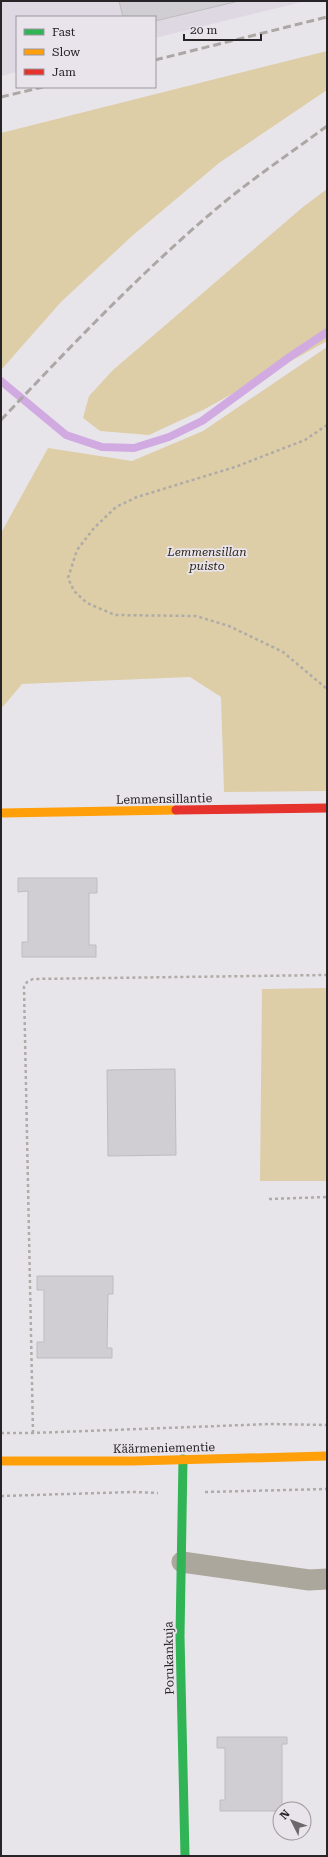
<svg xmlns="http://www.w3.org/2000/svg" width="328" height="1857" viewBox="0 0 328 1857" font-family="'Roboto Serif',serif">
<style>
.built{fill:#ded8e2}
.green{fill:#ddcea7}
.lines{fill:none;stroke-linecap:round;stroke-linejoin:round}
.stream{stroke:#d1aae2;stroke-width:8}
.building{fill:#d0ced2;stroke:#bebcc0}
.path{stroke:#afaba6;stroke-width:2.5;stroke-dasharray:3 3;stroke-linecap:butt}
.street{stroke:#aca79c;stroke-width:21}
.fast{stroke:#30b455;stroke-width:9}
.slow{stroke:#ff9f0a;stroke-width:9}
.jam{stroke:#e5322d;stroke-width:9}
.rail{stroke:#aba7a4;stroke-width:3;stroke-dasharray:8 4;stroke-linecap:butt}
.labels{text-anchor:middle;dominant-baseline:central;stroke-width:3.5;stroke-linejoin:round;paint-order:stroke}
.park-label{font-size:12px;font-style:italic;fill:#2e2917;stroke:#e9e3ec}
.street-label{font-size:12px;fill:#262427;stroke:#e9e3ec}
</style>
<rect width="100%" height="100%" fill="#e8e5ea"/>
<!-- built -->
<path class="built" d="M1,1H306L155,38V17H17V72L1,76Z"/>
<!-- green -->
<g class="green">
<path d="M327,51V90L219,163L132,236L61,302L1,370V133Z"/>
<path d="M327,189V341L205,409L149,435L100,431L83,418L89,396L113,370L303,207Z"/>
<path d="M327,347V791L224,792L221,697L190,677L22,684L1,709V533L48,448L132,461L203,431Z"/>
<path d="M327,988V1181H260L262,989Z"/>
</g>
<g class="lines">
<!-- stream -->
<path class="stream" d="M1,381L66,435L102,447L134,448L169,437L202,421L291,356L327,332"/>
</g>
<!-- building -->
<g class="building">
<path d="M119,1H239L155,21V17H123Z"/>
<path d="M18,878H97V893H89V945H96V957H22V942H28V891L18,892Z"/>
<path d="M175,1069L176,1155L108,1156L107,1070Z"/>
<path d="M37,1276H113V1294H108L107,1348H112V1358H37V1342H44V1290H37Z"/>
<path d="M217,1737H287V1744H282V1809H280V1811H220V1800H225V1748H217Z"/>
</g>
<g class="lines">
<!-- path -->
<g class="path">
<path d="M327,425L305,440L235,467L137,497L116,507L94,528L77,550L68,578L74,591L87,603L115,615L196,616L229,626L283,652L327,689"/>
<path d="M269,1199L327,1197"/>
<path d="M1,1433H33L271,1424L327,1425"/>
<path d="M33,1433L24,987L27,982L33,979L327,975"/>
<path d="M205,1492L327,1489"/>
<path d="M1,1496L133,1492L158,1493"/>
</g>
<!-- street -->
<path class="street" d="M182,1562L309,1580L327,1579"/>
<!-- fast -->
<path class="fast" d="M183,1459L180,1636L185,1856"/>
<!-- slow -->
<g class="slow">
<path d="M1,813L176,810"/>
<path d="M1,1461H133L327,1456"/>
</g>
<!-- jam -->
<path class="jam" d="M176,810L327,808"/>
<!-- rail -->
<g class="rail">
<path d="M155,60L327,17"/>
<path d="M1,97L43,87"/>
<path d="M1,420C72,345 143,270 222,204C256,176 292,152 327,126"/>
</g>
</g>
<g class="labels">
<!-- park labels -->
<g class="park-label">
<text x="207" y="552">Lemmensillan<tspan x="207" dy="14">puisto</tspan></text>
</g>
<!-- street labels -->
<g class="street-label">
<text transform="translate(164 799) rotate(-1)">Lemmensillantie</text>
<text transform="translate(164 1448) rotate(-1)">Käärmeniementie</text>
<text transform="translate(169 1658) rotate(-91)">Porukankuja</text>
</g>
</g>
<!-- border -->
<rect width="328" height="1857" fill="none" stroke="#262427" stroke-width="4"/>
<!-- legend -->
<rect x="16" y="16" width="140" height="72" fill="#e9e3ec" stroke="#9b979d"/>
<rect x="24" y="29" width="20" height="6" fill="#30b455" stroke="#9b979d"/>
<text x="52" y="36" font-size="12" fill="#262427">Fast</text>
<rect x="24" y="49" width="20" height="6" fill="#ff9f0a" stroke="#9b979d"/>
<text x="52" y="56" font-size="12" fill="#262427">Slow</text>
<rect x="24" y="69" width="20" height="6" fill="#e5322d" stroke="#9b979d"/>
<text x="52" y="76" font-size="12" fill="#262427">Jam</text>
<!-- north arrow -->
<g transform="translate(292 1821) rotate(312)"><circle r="19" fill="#e9e3ec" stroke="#9b979d"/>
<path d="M0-3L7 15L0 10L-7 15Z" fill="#6a686b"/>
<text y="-6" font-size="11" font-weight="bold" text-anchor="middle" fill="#262427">N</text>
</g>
<!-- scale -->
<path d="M184 34v6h77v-6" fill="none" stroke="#262427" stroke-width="2"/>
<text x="190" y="34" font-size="12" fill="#262427" stroke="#e9e3ec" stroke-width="3" paint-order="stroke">20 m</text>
</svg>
